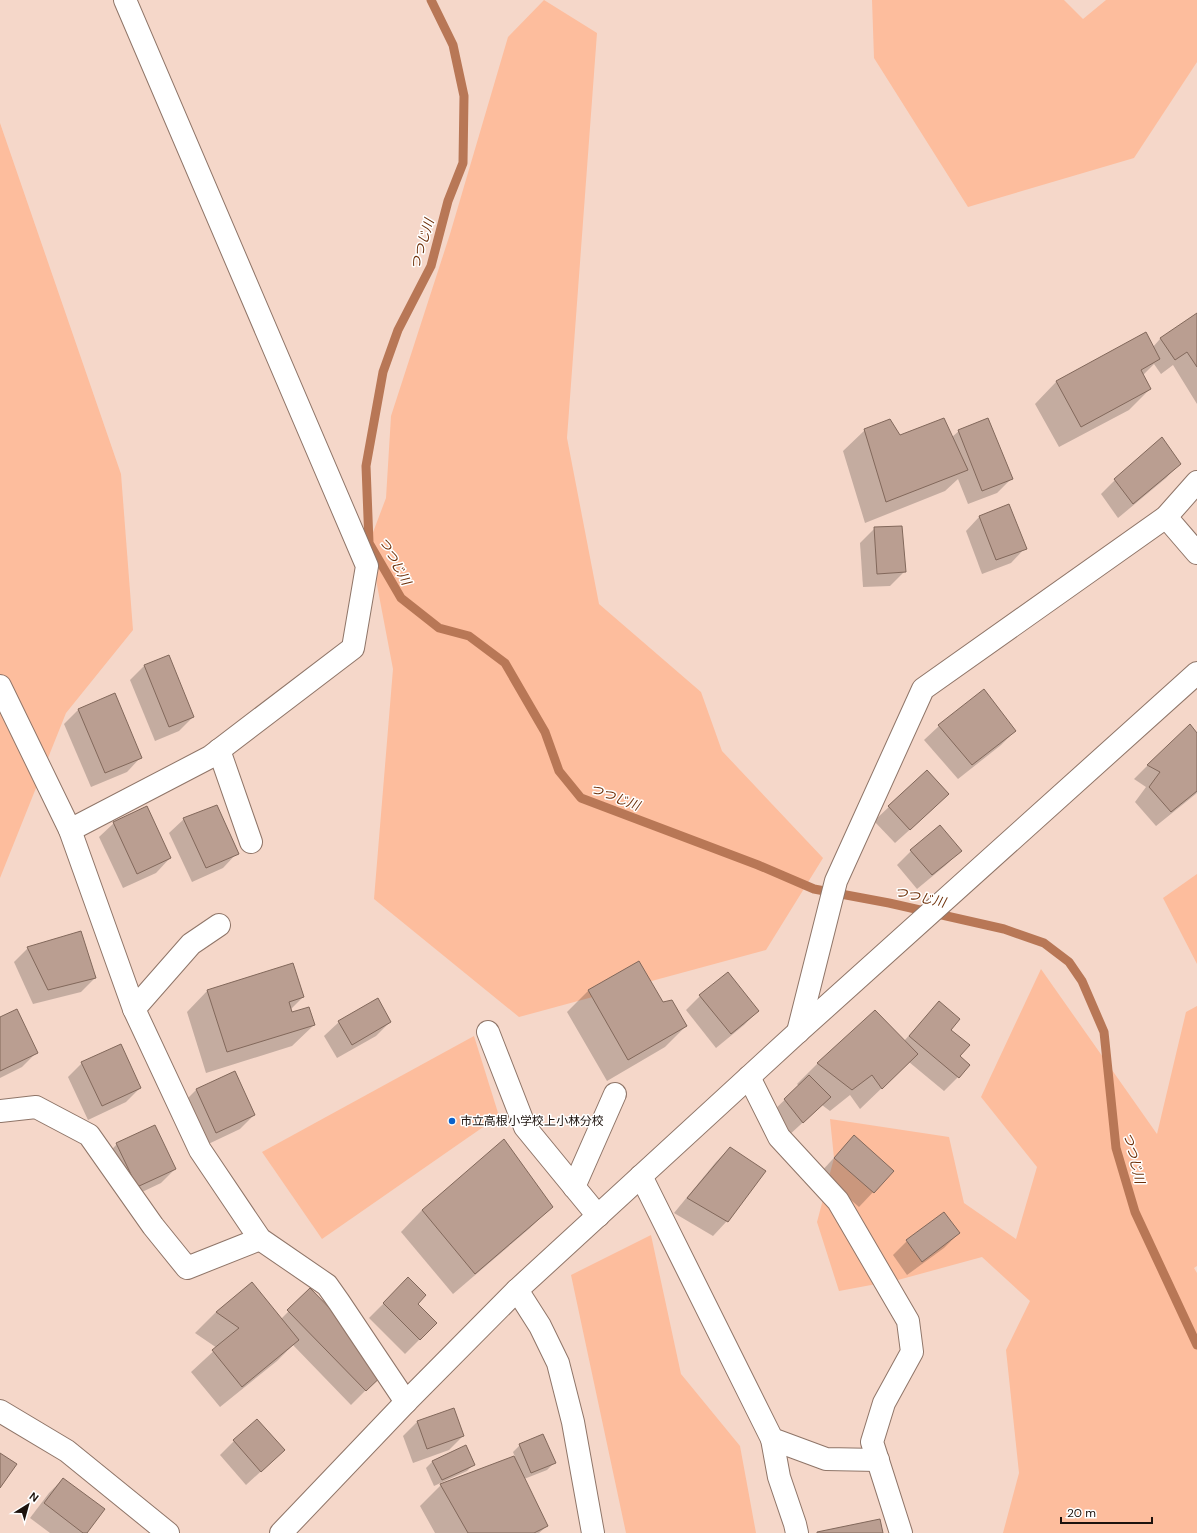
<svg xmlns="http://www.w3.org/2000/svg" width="1197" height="1533" viewBox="0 0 1197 1533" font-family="'DM Sans','Noto Sans JP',sans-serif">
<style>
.green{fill:#fdbd9d}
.shadow{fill:#0003}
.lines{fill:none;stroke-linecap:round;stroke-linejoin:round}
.stream{stroke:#b87756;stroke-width:9}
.building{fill:#ba9e91;stroke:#82685b}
.minor-casing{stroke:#8f7568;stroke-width:24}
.minor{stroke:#fff;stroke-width:22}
.poi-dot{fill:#0a62cb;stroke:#fff;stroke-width:1.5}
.labels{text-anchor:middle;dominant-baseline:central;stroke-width:3;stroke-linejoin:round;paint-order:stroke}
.poi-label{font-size:12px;fill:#1c120d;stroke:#fff;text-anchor:start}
.water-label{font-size:13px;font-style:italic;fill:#6e3009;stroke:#fff}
</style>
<rect width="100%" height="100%" fill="#f5d7c9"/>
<!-- green -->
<g class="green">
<path d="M544,0L597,33L567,438L599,604L701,692L722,751L823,858L766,950L519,1017L374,899L393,669L369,543L386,498L391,416L450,234L508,37Z"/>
<path d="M872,0H1064L1083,19L1106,0H1197V62L1134,158L968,207L874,58Z"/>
<path d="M0,123L121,474L133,630L66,713L0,878Z"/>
<path d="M1197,874V964L1163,898Z"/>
<path d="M1041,969L1157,1134L1186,1012L1197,1006V1266L1194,1268L1197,1273V1533H1003L1019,1473L1006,1350L1030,1301L982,1257L898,1280L839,1291L817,1222L834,1158L830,1119L949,1137L964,1203L1016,1239L1037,1167L981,1097Z"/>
<path d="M474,1036L499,1116L322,1239L262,1152Z"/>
<path d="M651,1235L681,1374L740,1446L756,1533H626L571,1275Z"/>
</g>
<!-- shadow -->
<g class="shadow">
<path d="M1197,314V404L1173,365L1161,374L1154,364L1143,375L1150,389L1129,410L1059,447L1035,404L1056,382L1145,334L1153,347L1160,339Z"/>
<path d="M865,430L900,437H952L959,431L1011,479L997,493L968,504L958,479L945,491L865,523L843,451Z"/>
<path d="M1180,463L1166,478L1118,518L1101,494L1115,480Z"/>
<path d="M980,516L1025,548L1011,563L982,574L966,531Z"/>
<path d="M875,528L905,571L890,586L863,587L860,543Z"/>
<path d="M168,657L193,717L179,731L155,741L130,680L144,666Z"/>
<path d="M984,690L1015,731L1001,745L958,779L924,740L939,726Z"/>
<path d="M114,695L141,757L127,772L91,787L64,724L78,710Z"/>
<path d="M1197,735V793L1156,826L1135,802L1146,787L1134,779L1148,765Z"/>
<path d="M927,771L934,808L895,843L874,821Z"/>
<path d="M184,819L237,853L223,868L192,882L169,833Z"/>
<path d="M114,823L170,858L156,873L123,888L99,837Z"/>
<path d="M911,851H960L946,865L917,889L897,865Z"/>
<path d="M28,948L95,978L81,992L33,1004L14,962Z"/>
<path d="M638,962L662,1003L686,1026L665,1047L607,1081L567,1012L588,991Z"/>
<path d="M208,990L303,997L290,1010L291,1014L314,1025L292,1046L206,1073L187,1012Z"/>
<path d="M700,996L758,1011L744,1025L716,1048L686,1010Z"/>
<path d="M378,1000L390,1022L376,1036L337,1058L324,1036L339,1022Z"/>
<path d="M939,1002L959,1057L958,1077L944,1091L909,1062L860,1109L850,1095L830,1111L822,1105L788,1136L770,1114L799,1086L797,1084L818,1063L904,1041Z"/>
<path d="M0,1018L36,1053L22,1067L0,1078Z"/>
<path d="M82,1063L140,1088L126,1102L88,1120L68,1077Z"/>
<path d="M234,1073L254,1115L240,1129L202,1147L182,1104L196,1090Z"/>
<path d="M854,1136L893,1171L859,1207L820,1173Z"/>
<path d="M504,1141L551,1207L530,1228L453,1294L401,1232L422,1210Z"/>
<path d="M117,1144L175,1169L161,1183L123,1201L103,1159Z"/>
<path d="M730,1148L727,1221L713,1236L674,1213L716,1162Z"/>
<path d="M959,1233L944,1248L907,1275L893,1255L907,1241Z"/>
<path d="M408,1279L416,1304L436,1323L405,1354L369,1318Z"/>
<path d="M252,1283L281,1319L310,1290L387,1369L351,1405L293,1345L277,1361L220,1407L191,1372L217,1348L195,1333L216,1312Z"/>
<path d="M418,1421L463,1436L449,1450L413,1463L403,1436Z"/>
<path d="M234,1441L284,1450L246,1485L220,1455Z"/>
<path d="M520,1445L554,1463L547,1470L524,1479L547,1526L539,1533H435L420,1506L441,1485L515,1457L513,1452Z"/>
<path d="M433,1461L474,1464L467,1471L434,1486L426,1468Z"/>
<path d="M63,1479L85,1533H50L30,1518L49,1493Z"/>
</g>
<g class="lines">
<!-- stream -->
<path class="stream" d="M431,0L453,45L464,96L463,163L448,201L431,266L398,330L383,372L366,466L369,543L401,598L439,628L469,636L505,663L545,732L559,771L581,798L758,865L814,889L889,903L1004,929L1044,943L1069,962L1082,981L1104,1032L1116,1148L1135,1212L1197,1345"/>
</g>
<!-- building -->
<g class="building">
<path d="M1197,313V367L1187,352L1175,360L1160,338Z"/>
<path d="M1146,332L1160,359L1141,370L1151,389L1081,427L1056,381Z"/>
<path d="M944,418L968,470L886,502L864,429L890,419L900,435Z"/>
<path d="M988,418L1013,479L982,491L958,430Z"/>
<path d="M1162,437L1181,464L1133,504L1114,479Z"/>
<path d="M1009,504L1027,549L996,560L979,516Z"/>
<path d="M902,526L906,572L877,574L874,527Z"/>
<path d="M169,655L194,717L169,727L144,665Z"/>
<path d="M984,689L1016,731L972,765L938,725Z"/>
<path d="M115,693L142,758L105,773L78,709Z"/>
<path d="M1190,724L1197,733V791L1171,812L1149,787L1160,772L1147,765Z"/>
<path d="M927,770L949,794L910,830L888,806Z"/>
<path d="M217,805L239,854L206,868L183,818Z"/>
<path d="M147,806L171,858L137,874L113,822Z"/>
<path d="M940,825L962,851L932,875L910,850Z"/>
<path d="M81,931L96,978L48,990L27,947Z"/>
<path d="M639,961L663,1002L672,1000L687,1026L628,1060L588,990Z"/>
<path d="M293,963L304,997L289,1002L292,1012L309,1007L315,1025L227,1052L207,990Z"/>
<path d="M728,972L759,1011L731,1034L699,995Z"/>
<path d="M378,998L391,1022L352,1045L338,1021Z"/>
<path d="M939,1001L960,1019L951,1030L970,1045L960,1056L970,1065L959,1078L909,1036Z"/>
<path d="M17,1009L38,1053L0,1071V1017Z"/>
<path d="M875,1010L918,1054L882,1089L872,1075L852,1090L817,1063Z"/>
<path d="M121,1044L141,1088L102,1106L81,1062Z"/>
<path d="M235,1071L255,1115L216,1133L196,1089Z"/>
<path d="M809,1075L831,1097L803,1123L784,1099Z"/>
<path d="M155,1125L176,1169L137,1187L116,1143Z"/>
<path d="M854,1135L894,1171L874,1193L834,1158Z"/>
<path d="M504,1139L553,1207L475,1274L422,1210Z"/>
<path d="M730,1147L766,1171L728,1222L687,1198Z"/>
<path d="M944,1212L960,1233L922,1262L906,1240Z"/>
<path d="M408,1277L426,1295L418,1304L437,1323L420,1340L383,1303Z"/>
<path d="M252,1282L299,1340L242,1387L212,1350L239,1328L216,1312Z"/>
<path d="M310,1288L389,1369L366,1391L287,1310Z"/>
<path d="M454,1408L464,1436L427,1449L417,1421Z"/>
<path d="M257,1419L285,1450L261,1472L233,1440Z"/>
<path d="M543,1434L556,1463L531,1473L519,1444Z"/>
<path d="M466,1445L475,1465L442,1480L432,1461Z"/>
<path d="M0,1453L17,1464L0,1488Z"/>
<path d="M514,1456L548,1526L534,1533H468L440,1484Z"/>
<path d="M63,1478L105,1509L87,1533H83L44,1503Z"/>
<path d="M880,1519L883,1533H817V1532Z"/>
</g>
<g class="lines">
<!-- minor casing -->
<g class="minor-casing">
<g id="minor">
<path d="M1166,517L1197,553"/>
<path d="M0,686L70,830L134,1009L200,1150L260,1239L327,1285L339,1302L406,1402"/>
<path d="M219,750L251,842"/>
<path d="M70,830L210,757L353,648L367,566L125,0"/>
<path d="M134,1009L191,944L219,925"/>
<path d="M488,1032L525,1127L598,1216"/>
<path d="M798,1032L836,881L923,689L1166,517L1197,482"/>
<path d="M749,1077L779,1137L838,1201L908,1321L912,1352L884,1403L872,1442L901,1533"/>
<path d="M0,1111L36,1107L89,1135L153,1226L187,1268L260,1239"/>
<path d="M641,1176L772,1439L826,1459L878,1460"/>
<path d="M574,1187L615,1094"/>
<path d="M517,1290L540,1326L558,1363L573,1422L593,1533"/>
<path d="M0,1411L67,1451L168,1533"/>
<path d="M772,1439L779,1477L795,1524L797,1533"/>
<path d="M281,1533L406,1402L517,1290L798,1032L1197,673"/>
</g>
</g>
<!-- minor -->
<use href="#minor" class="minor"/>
</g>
<!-- markers -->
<circle class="poi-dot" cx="452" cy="1121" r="4"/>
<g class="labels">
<!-- poi labels -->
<g class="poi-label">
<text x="460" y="1121">市立高根小学校上小林分校</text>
</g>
<!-- water labels -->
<g class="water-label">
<text transform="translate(422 244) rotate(-73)">つつじ川</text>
<text transform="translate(395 561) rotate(62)">つつじ川</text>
<text transform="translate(615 797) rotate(21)">つつじ川</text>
<text transform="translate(920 897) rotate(13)">つつじ川</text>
<text transform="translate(1134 1158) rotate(76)">つつじ川</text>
</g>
</g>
<!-- north arrow -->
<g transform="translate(28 1505) rotate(37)" stroke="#ffffff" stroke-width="3" paint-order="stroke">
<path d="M0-3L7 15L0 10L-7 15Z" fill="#1c120d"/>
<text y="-6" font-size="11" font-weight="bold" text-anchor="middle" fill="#1c120d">N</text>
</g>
<!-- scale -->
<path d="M1061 1517v6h91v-6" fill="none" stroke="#1c120d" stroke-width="2"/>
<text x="1067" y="1517" font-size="12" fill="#1c120d" stroke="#ffffff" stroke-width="3" paint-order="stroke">20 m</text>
</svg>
